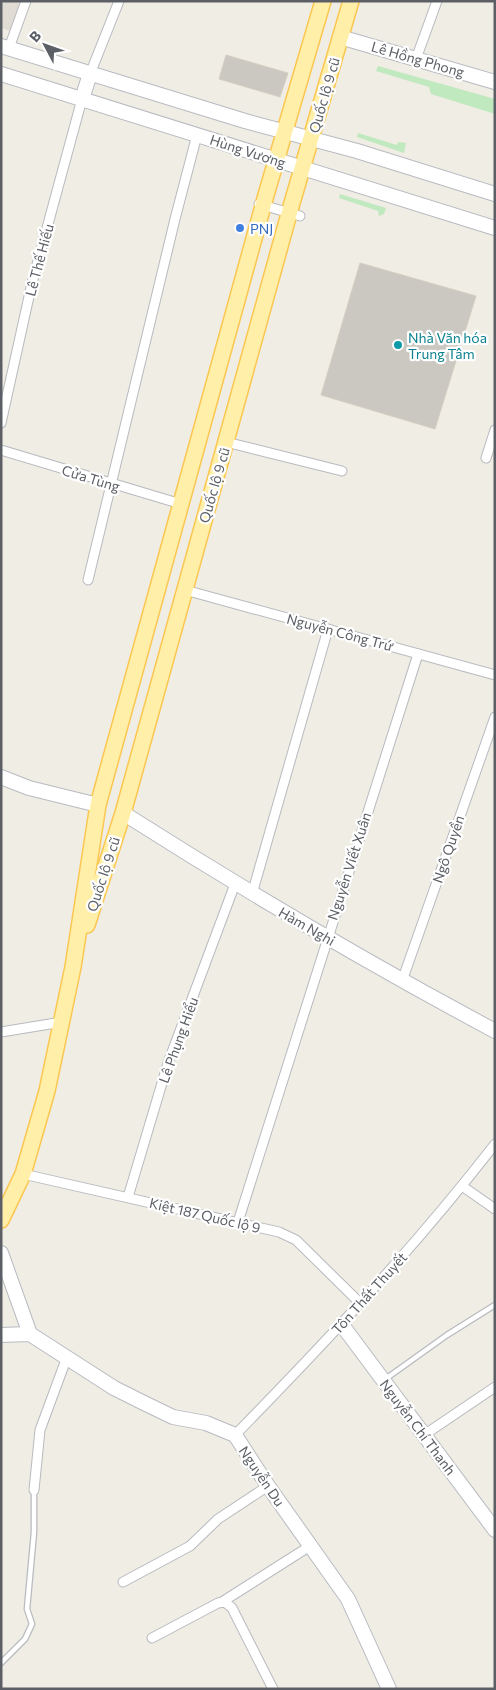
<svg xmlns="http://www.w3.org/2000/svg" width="496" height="1690" viewBox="0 0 496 1690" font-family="Commissioner,sans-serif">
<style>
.education{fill:#e0dcd3}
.green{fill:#c0e9bf}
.building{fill:#cbc7c1;stroke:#d5cec2}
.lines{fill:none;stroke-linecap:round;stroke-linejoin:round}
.lane-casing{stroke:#b7babf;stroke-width:7}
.street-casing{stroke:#b7babf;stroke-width:11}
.secondary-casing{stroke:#b7bbc1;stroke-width:16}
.primary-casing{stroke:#fbc751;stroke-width:18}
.lane{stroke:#fff;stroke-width:4.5}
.street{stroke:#fff;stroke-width:9}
.secondary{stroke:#fff;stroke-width:14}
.primary{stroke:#ffefa9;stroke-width:15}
.shop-dot{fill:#3f7fe0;stroke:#fff;stroke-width:2}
.culture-dot{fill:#0f9aa8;stroke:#fff;stroke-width:2}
.labels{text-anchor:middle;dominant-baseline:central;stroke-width:4.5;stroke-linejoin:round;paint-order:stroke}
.street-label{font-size:14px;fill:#5c6066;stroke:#fff}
.shop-label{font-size:14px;fill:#366cbe;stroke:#fff;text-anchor:start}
.culture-label{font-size:14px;fill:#0d838f;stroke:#fff;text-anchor:start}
</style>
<rect width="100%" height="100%" fill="#f0ede4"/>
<!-- education -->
<path class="education" d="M1,1H20L10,31L1,28Z"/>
<!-- green -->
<g class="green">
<path d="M378,66L495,99V114L431,94L429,87L376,71Z"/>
<path d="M358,133L397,145L398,142L406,143L404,153L357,137Z"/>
<path d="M340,194L386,208L384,214L379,216L378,211L339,198Z"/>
</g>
<!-- building -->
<g class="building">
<path d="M226,55L288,73L280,97L219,79Z"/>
<path d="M360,263L476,296L435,429L321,395Z"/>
</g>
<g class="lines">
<!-- lane casing -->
<g class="lane-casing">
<g id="lane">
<path d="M384,1380L447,1335L495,1305"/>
<path d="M1,1663L25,1639L32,1624L27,1609L34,1532V1490"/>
</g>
</g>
<!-- street casing -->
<g class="street-casing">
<g id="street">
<path d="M9,48L26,1"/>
<path d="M416,59L437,1"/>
<path d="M90,74L119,1"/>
<path d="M259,204L300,216"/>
<path d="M1,423L32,283L82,99"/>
<path d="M226,442L342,471"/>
<path d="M1,450L181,504"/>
<path d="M486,458L495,430"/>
<path d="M88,580L175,219L197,135"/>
<path d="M185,590L495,675"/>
<path d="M252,894L328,629"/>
<path d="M402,981L495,717"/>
<path d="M1,1032L62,1022"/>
<path d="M23,1174L279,1232L296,1240L361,1304"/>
<path d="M462,1186L495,1209"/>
<path d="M128,1197L168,1063L235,884"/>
<path d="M238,1222L418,654"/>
<path d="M235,1435C326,1342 415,1247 495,1144"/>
<path d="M424,1435L495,1387"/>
<path d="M34,1490L40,1430L67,1357"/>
<path d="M123,1582L190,1546L218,1519L268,1486"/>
<path d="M222,1602L310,1546"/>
<path d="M152,1638L218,1603L225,1602L232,1608L273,1689"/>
</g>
</g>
<!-- secondary casing -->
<g class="secondary-casing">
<g id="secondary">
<path d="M340,37L495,82"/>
<path d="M1,46L245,121L357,151L495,194"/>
<path d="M1,74L495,228"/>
<path d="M82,99L90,74"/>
<path d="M1,777L29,788L98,805"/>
<path d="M123,813C244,890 368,963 495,1031"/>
<path d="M1,1253L30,1334"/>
<path d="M342,1325L495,1530"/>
<path d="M1,1335L30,1334L114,1388L144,1403L173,1417L206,1423L235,1435L268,1486L348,1599L389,1689"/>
</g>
</g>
<!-- primary casing -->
<g class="primary-casing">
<g id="primary">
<path d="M87,925L123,813L292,203L351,1"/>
<path d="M1,1220L23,1174L47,1091L73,967L98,805L266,195L323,1"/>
</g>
</g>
<!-- lane -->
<use href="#lane" class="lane"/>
<!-- street -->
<use href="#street" class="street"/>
<!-- secondary -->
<use href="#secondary" class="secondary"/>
<!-- primary -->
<use href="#primary" class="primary"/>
</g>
<!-- markers -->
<circle class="shop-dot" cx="240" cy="228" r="5"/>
<circle class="culture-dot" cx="398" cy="345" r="5"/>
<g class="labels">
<!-- street labels -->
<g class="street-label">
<text transform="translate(418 59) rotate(16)">Lê Hồng Phong</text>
<text transform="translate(324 95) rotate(-74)">Quốc lộ 9 cũ</text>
<text transform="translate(248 151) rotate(18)">Hùng Vương</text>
<text transform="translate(39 260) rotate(-75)">Lê Thế Hiếu</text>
<text transform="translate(91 478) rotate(17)">Cửa Tùng</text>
<text transform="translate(214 485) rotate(-74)">Quốc lộ 9 cũ</text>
<text transform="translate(340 632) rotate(15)">Nguyễn Công Trứ</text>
<text transform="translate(448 849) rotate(-71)">Ngô Quyền</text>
<text transform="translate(349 866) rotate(-72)">Nguyễn Viết Xuân</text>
<text transform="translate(103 874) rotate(-72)">Quốc lộ 9 cũ</text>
<text transform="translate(307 926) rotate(30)">Hàm Nghi</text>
<text transform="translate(178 1040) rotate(-70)">Lê Phụng Hiểu</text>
<text transform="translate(205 1215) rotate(13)">Kiệt 187 Quốc lộ 9</text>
<text transform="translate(369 1293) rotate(-48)">Tôn Thất Thuyết</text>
<text transform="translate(418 1427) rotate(53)">Nguyễn Chí Thanh</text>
<text transform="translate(262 1476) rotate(56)">Nguyễn Du</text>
</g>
<!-- shop labels -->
<g class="shop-label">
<text x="250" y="228">PNJ</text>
</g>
<!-- culture labels -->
<g class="culture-label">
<text x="408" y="337">Nhà Văn hóa<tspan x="408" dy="16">Trung Tâm</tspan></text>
</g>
</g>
<!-- border -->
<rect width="496" height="1690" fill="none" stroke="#5c6066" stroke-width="5"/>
<!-- north arrow -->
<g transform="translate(45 45) rotate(311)" stroke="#ffffff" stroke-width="4" paint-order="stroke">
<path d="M0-4L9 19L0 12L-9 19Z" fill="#5c6066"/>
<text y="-8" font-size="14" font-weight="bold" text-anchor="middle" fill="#5c6066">B</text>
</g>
</svg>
